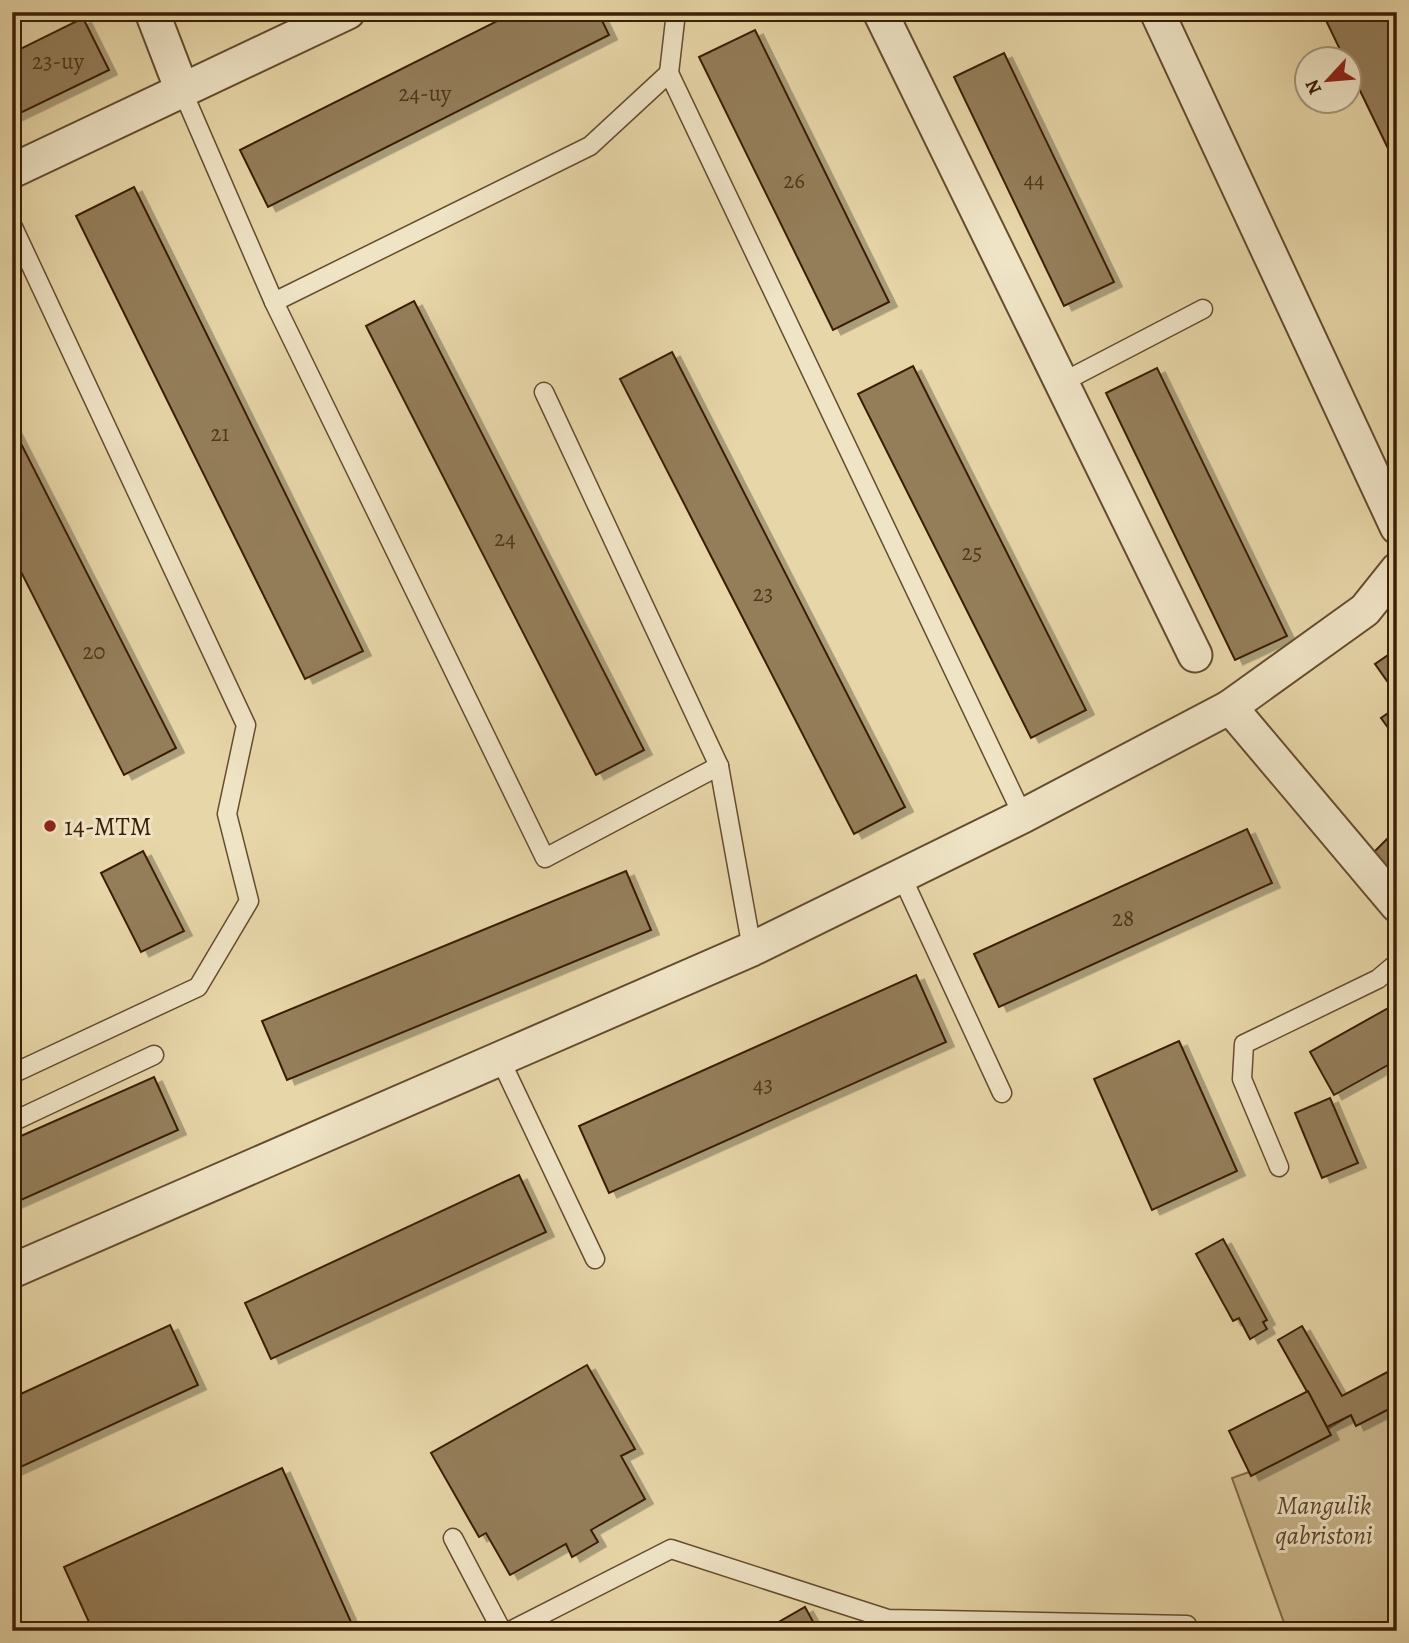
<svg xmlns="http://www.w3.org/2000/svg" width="1409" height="1643" viewBox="0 0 1409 1643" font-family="Alegreya,serif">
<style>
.green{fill:#cab78c;stroke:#826a49;stroke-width:2}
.building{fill:#947e5a;stroke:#3a1e06;stroke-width:2;filter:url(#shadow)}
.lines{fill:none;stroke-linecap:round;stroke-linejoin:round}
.lane-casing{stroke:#654c2e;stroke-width:21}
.street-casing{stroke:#654c2e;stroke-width:37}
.lane{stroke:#efe4c6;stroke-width:18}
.street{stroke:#efe4c6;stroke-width:33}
.poi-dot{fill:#8f2418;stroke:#efe4c6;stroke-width:2.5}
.labels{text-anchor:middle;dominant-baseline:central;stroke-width:6;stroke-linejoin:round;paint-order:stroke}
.number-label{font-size:23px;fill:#50361b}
.poi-label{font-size:26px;fill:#3a1e06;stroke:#efe4c6;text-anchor:start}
.park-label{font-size:26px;font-style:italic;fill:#5e4428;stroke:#efe4c6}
</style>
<defs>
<filter id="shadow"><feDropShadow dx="8" dy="4.5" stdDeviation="0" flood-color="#0004"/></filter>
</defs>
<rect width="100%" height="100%" fill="#e7d6a8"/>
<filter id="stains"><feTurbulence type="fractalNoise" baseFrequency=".00286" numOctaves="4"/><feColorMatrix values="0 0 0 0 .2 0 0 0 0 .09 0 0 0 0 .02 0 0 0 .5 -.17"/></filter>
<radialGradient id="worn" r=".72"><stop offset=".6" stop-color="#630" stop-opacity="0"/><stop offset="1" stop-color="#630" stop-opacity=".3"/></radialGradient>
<!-- green -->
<path class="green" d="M1397,1405V1631H1287L1232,1478L1249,1472L1251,1476L1351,1415L1356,1426Z"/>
<!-- building -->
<g class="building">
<path d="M515,12H598L609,35L268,207L240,150Z"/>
<path d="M1322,12H1393L1397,20V167L1350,70V60H1345Z"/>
<path d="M83,18L109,70L12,117V53Z"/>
<path d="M755,30L889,302L833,330L699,57Z"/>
<path d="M1004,53L1114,282L1064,306L954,77Z"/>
<path d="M134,187L363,651L305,679L76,216Z"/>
<path d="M414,301L644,750L596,775L366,326Z"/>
<path d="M672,352L905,807L854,834L620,379Z"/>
<path d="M913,366L1086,710L1031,738L858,394Z"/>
<path d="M1157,368L1287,636L1235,660L1106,393Z"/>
<path d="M12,426L176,748L124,775L12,554Z"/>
<path d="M1397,649V695L1375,664Z"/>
<path d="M1397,707V740L1381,718Z"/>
<path d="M1247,829L1272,883L999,1007L974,954Z"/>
<path d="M1397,829V880L1372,854Z"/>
<path d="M143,851L184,931L141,952L101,873Z"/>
<path d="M626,871L651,930L287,1080L262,1021Z"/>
<path d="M916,975L946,1042L609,1193L579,1126Z"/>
<path d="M1390,1007L1397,1019V1060L1334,1095L1310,1052Z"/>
<path d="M1179,1041L1237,1171L1152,1210L1094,1079Z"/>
<path d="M154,1077L178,1130L12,1204V1140Z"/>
<path d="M1330,1098L1358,1163L1322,1178L1295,1113Z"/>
<path d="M519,1175L546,1232L271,1359L245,1303Z"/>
<path d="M1223,1239L1267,1320L1263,1322L1267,1329L1250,1339L1239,1318L1233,1321L1196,1254Z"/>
<path d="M170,1325L198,1385L12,1471V1398Z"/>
<path d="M1302,1326L1342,1396L1397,1367V1405L1356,1426L1351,1415L1327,1427L1278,1340Z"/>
<path d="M587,1365L635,1449L621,1456L645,1499L591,1530L598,1542L572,1557L566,1544L510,1575L486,1533L479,1537L431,1453Z"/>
<path d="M1308,1391L1331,1435L1251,1476L1229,1431Z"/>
<path d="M282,1468L355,1631H93L64,1567Z"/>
<path d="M805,1607L818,1631H763Z"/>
</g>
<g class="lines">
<!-- lane casing -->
<g class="lane-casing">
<g id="lane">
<path d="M676,12L669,73L1023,816"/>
<path d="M669,73L590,146L274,302L545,858L719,766"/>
<path d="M182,90L274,302"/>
<path d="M12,225L246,725L227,814L249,901L198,987L12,1074"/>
<path d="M1061,383L1203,309"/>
<path d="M544,392L719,766L752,949"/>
<path d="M901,875L1002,1093"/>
<path d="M500,1059L595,1259"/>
<path d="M12,1122L154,1055"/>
<path d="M1279,1167L1242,1079L1244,1044L1378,979L1397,963"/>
<path d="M453,1538L502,1631"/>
<path d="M510,1631L671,1549L888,1619L1187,1625"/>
</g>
</g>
<!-- street casing -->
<g class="street-casing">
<g id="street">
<path d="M152,12L182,90"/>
<path d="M880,12L1195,655"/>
<path d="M1157,12L1397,527"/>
<path d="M12,171L348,12"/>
<path d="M1230,707L1365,610L1397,570"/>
<path d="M12,1271L752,949L1023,816L1230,707L1397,905"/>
</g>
</g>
<!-- lane -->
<use href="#lane" class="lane"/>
<!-- street -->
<use href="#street" class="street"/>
</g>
<!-- markers -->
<circle class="poi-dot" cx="50" cy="826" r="7"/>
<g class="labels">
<!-- number labels -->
<g class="number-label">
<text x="58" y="61">23-uy</text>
<text x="425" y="93">24-uy</text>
<text x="1034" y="179">44</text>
<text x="794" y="180">26</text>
<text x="220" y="433">21</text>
<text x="505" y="538">24</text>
<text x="972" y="552">25</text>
<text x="763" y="593">23</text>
<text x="94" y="651">20</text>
<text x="1123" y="918">28</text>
<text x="763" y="1084">43</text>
</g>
<!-- poi labels -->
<g class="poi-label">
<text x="64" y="826">14-МТМ</text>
</g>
<!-- park labels -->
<g class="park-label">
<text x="1324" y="1505">Mangulik<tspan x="1324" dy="30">qabristoni</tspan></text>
</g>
</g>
<!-- margin -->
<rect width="1409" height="1643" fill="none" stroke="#e7d6a8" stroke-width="42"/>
<rect x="14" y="14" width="1381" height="1615" fill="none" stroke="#3a1e06" stroke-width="3.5"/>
<rect x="21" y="21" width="1367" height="1601" fill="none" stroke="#3a1e06" stroke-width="2"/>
<!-- north arrow -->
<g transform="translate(1328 80) rotate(244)"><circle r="33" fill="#efe4c6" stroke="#a79579" stroke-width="2"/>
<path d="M0-5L12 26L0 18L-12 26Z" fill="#8f2418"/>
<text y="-10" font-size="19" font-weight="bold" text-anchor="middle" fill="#3a1e06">N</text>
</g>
<rect width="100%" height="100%" filter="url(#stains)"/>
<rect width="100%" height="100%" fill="url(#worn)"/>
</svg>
